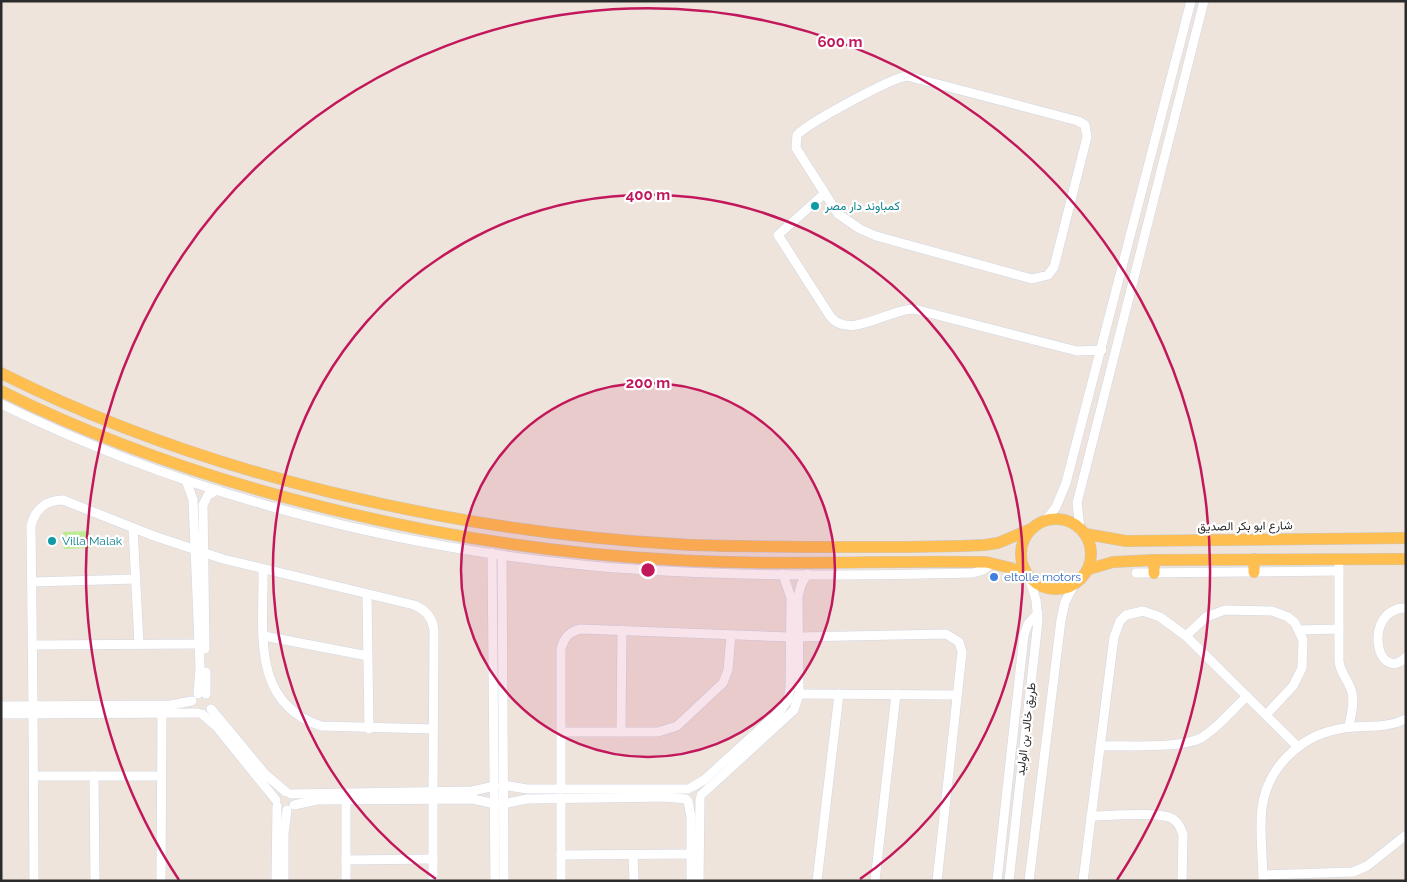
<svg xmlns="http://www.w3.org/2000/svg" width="1407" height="882" viewBox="0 0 1407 882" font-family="Raleway,Vazirmatn,sans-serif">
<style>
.green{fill:#bceb92}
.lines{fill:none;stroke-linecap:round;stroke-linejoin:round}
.minor-casing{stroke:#d0d7e5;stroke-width:10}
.major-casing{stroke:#c8c8c8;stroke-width:12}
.minor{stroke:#fff;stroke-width:9}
.major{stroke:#ffbe50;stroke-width:11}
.ring{fill:none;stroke:#c2185b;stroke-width:2.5}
.culture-dot{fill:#0f9aa8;stroke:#fff;stroke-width:2}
.shop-dot{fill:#3f7fe0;stroke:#fff;stroke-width:2}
.labels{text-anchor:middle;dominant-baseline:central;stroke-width:4.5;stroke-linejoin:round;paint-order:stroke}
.culture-label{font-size:12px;fill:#0d838f;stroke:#fff;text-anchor:start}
.street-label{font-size:12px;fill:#2b2b2b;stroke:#fff}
.shop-label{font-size:12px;fill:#366cbe;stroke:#fff;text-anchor:start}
.centre{fill:#c2185b;stroke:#fff;stroke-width:2.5}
.ring-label{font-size:15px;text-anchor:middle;font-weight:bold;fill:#c2185b;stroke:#fff;stroke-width:4.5;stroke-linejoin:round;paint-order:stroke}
</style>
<rect width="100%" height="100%" fill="#eee4db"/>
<!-- green -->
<path class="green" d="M89,531L90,548L64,549L63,532Z"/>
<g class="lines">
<!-- minor casing -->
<g class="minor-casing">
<g id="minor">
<path d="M907,76L1078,121L1085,125L1087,137L1054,267L1048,275L1032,279L876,236L860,229L838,214L796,148L797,135C808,123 891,78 907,76Z"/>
<path d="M824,194L778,235L830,316C849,341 888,309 914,309L1077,351L1102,350"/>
<path d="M1,404C184,494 390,547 592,566C718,577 846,576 973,573L983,570L993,563"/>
<path d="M186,480L193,500L200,668L198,694"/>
<path d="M1046,520L1056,507L1066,483L1191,1"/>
<path d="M133,528L139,644"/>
<path d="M1080,528L1077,503L1204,1"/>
<path d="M492,553L495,881"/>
<path d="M502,555L504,881"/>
<path d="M1339,566V661C1340,672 1346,677 1350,687C1356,699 1351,714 1349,727"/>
<path d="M263,570C264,631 250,702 321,726L433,729"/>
<path d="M1136,573L1339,571"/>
<path d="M32,582L136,579"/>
<path d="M367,595L369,729"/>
<path d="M1406,608C1362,608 1376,686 1406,657"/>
<path d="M1300,630L1339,629"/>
<path d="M264,636L368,656"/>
<path d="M1186,636L1206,617L1225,610L1272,611L1288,617L1295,623L1303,640L1302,668L1293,686L1266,715"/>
<path d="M798,637L946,634L959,642L962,652L937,881"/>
<path d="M33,645L199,644"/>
<path d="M205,649L203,505L208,495L217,490"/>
<path d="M206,672V694"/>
<path d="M799,694L957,695"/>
<path d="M1,706L171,705L192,701"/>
<path d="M33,706L31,526C35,509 46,500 63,500L154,536L223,559L414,605C426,610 433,618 434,631L433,792"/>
<path d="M211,709L265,774L286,792"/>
<path d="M1,714L198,713"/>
<path d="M33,714L34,881"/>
<path d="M202,714L216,726L276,800"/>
<path d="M561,732H658L677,726L723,683L728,670L731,635"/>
<path d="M621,732L622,630"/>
<path d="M1100,746C1125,745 1180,749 1201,738C1218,728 1232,710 1247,696"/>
<path d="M34,776H161"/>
<path d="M94,776L95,881"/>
<path d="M503,785L527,789H688"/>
<path d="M692,787L704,780L779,712L788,700L790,687L791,598L783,574"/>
<path d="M561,789V649C564,637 570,631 581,629L790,637"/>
<path d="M291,794L472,791L495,786"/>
<path d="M701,795L794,710L799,694L798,597L801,585L807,574"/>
<path d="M688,801L691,817V881"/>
<path d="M503,804L527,799L666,797L686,799"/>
<path d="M294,805L317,800L473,799L495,804"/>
<path d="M1091,816C1107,816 1162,811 1173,819C1179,823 1181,828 1183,835L1182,881"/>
<path d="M561,855L691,854"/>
<path d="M633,855L634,881"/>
<path d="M346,860L433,859"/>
<path d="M1263,875L1353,872L1367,866L1406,835"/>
<path d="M161,881L162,713"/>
<path d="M276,881L277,806"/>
<path d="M284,881V834L287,810"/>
<path d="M346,881V800"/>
<path d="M433,881V799"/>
<path d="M561,881V798"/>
<path d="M699,881L700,799"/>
<path d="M817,881L839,694"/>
<path d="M875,881L896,694"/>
<path d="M997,881L1024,635L1028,624L1038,613"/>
<path d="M1009,881L1038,621L1036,600L1029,577"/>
<path d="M1029,881L1061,620L1065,602L1074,585"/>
<path d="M1083,881L1114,637L1120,621L1126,615L1143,611L1160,617L1186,636L1298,747"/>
<path d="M1263,881C1263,857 1259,832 1262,808C1267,768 1300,736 1339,729C1362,724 1383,730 1406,719"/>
</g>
</g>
<!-- major casing -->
<g class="major-casing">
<g id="major">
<path d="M1,373C204,475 449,531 675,544C720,547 766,546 811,547C869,547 926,548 984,545L998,543L1031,529"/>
<path d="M1,391C202,491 453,549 676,560C780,566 883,560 986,562L1011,568L1028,576"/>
<circle cx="1056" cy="554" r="35"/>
<path d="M1086,534L1126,541L1406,538"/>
<path d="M1254,559V572"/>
<path d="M1089,569L1113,562L1154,560L1406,559"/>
<path d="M1154,573V560"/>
</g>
</g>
<!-- minor -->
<use href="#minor" class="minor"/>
<!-- major -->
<use href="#major" class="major"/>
</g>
<!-- distance rings -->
<circle cx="648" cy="570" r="187" fill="#c2185b" fill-opacity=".12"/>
<g class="ring">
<circle cx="648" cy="570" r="187"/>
<path d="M436 879A375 375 0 1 1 860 879"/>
<path d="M179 880A562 562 0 1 1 1117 880"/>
</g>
<!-- markers -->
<g class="culture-dot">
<circle cx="815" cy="206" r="5"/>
<circle cx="52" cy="541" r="5"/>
</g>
<circle class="shop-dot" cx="994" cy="577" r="5"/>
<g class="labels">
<!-- culture labels -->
<g class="culture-label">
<text x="825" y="206">كمباوند دار مصر</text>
<text x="62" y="541">Villa Malak</text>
</g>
<!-- street labels -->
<g class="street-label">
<text transform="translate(1245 526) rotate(-1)">شارع ابو بكر الصديق</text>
<text transform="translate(1026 729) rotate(-83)">طريق خالد بن الوليد</text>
</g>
<!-- shop labels -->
<g class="shop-label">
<text x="1004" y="577">eltolle motors</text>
</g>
</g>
<circle cx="648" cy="570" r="8" class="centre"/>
<g class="ring-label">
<text x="840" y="47">600 m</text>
<text x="648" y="200">400 m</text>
<text x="648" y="388">200 m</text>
</g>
<!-- border -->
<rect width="1407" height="882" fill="none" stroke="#2b2b2b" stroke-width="5"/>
</svg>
